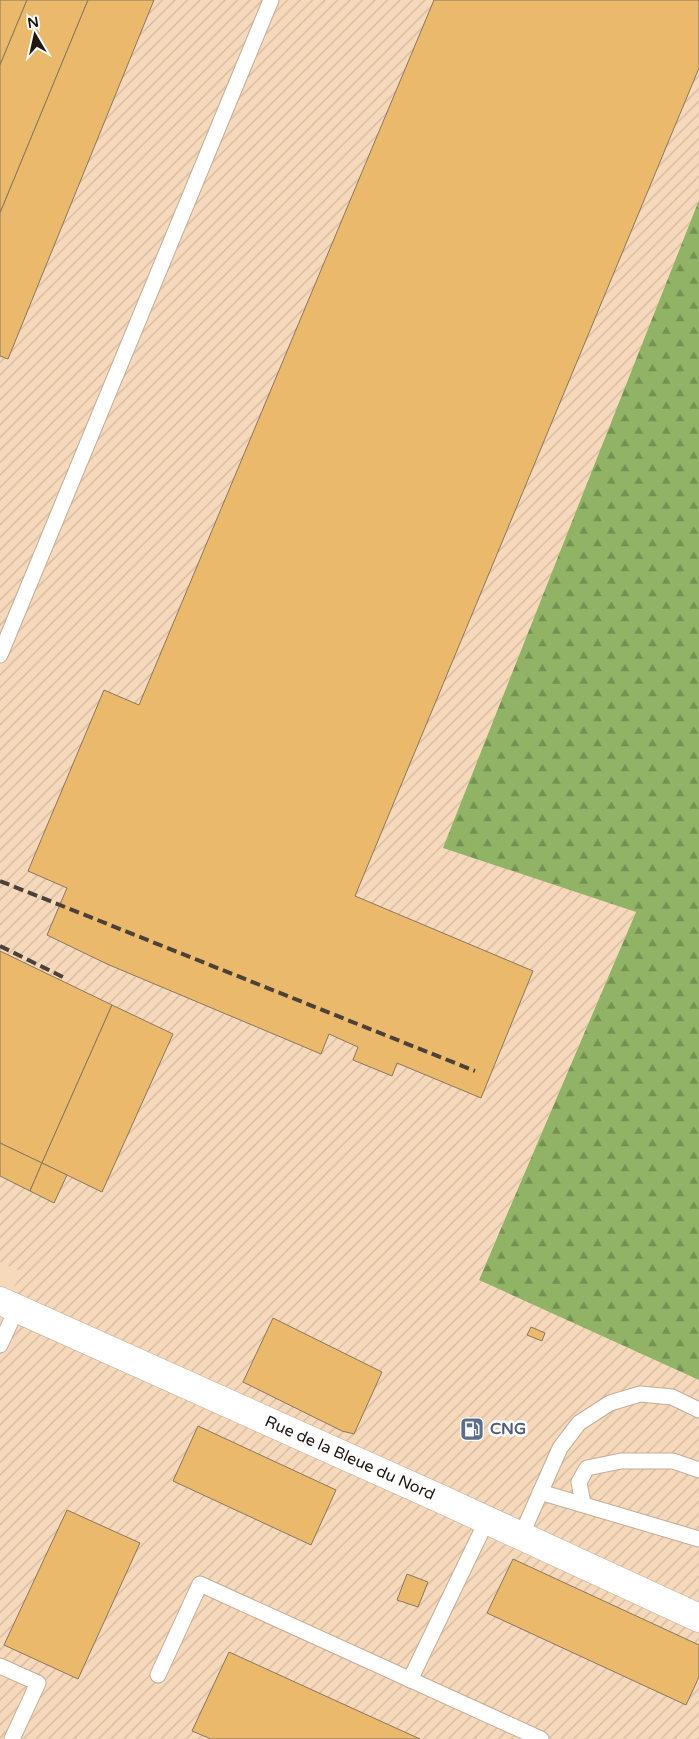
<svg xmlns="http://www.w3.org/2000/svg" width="699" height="1739" viewBox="0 0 699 1739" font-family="'Varela Round',sans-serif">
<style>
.built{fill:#f6d8bb}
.industrial{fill:url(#industrial-furrows)}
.forest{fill:url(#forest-firs)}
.building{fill:#ebb96b;stroke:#88775f}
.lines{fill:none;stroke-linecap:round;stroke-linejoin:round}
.service-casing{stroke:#c3ac96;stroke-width:17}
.minor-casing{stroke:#c3ac96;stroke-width:29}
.service{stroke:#fff;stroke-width:15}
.minor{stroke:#fff;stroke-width:28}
.rail{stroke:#4c4136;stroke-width:4;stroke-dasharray:10 5;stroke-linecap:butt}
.labels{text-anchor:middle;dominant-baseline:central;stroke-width:5;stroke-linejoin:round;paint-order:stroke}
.service-label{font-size:16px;font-weight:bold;fill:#4e5e75;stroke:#fff;text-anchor:start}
.street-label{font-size:16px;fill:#201810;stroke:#fff}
</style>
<defs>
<pattern id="industrial-furrows" width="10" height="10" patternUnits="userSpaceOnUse" patternTransform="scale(1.25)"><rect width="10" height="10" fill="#f6d8bb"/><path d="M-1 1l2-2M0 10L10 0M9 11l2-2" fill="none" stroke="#d3b9a0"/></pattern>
<pattern id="forest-firs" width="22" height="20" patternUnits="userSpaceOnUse" patternTransform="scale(1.25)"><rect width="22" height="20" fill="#90b365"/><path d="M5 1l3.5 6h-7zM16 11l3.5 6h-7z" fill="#759152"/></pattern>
</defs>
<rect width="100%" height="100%" fill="#fce3cc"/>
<!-- built -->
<path class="built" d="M0,1262L21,1272L0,1319Z"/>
<!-- industrial -->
<path class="industrial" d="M0,0H699V200L444,848L636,912L479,1279L699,1380V1739H0V1319L21,1272L0,1262Z"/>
<!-- forest -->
<path class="forest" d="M699,200V1380L479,1280L636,912L443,848Z"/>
<!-- building -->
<g class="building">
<path d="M0,0H27L0,65Z"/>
<path d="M27,0H88L0,213V65Z"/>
<path d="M88,0H154L8,359L0,356V213Z"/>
<path d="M434,0H699V68L355,896L533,971L481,1098L397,1063L392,1076L353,1060L358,1047L329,1034L321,1054L107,964L47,935L67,888L28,871L104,690L139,705Z"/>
<path d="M0,951L112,1005L42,1163L0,1143Z"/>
<path d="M112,1005L173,1034L102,1192L42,1163Z"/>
<path d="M0,1143L42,1163L30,1191L0,1176Z"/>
<path d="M42,1163L67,1175L54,1203L30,1191Z"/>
<path d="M273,1318L382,1372L354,1434L342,1431L243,1382Z"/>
<path d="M531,1327L545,1333L542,1341L527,1335Z"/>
<path d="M198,1426L336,1490L311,1545L173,1481Z"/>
<path d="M67,1510L140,1543L78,1679L4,1645Z"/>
<path d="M513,1559L699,1645V1677L686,1705L487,1613Z"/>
<path d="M407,1574L428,1582L418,1607L397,1600Z"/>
<path d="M229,1652L354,1709L420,1739H211L192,1731Z"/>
</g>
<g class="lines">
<!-- service casing -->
<g class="service-casing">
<g id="service">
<path d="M0,655L271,0"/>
<path d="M0,1345L17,1308"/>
<path d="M540,1492L699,1539"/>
<path d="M583,1504L579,1482L587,1468L621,1461H673L699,1470"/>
<path d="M521,1536L560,1448L579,1423L610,1403L640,1394L672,1397L699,1410"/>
<path d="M0,1666L38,1683L12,1739"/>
<path d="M158,1675L200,1584L541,1739"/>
<path d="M410,1680L487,1520"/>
</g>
</g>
<!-- minor casing -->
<g class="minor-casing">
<path id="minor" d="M0,1301L441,1499L699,1618"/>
</g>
<!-- service -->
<use href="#service" class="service"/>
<!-- minor -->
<use href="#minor" class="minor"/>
<!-- rail -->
<g class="rail">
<path d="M0,881L475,1071"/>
<path d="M0,946L67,979"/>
</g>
</g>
<!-- icons -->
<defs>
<g id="fuel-square" transform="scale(1.25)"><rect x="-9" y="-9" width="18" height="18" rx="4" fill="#5c6f8a" stroke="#fff"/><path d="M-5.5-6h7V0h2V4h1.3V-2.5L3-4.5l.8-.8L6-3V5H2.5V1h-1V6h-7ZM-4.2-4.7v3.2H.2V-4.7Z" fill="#fff"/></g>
</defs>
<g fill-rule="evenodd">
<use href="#fuel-square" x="472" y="1429"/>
</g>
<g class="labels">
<!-- service labels -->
<g class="service-label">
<text x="490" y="1429">CNG</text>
</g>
<!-- street labels -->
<g class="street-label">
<text transform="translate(350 1458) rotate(24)">Rue de la Bleue du Nord</text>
</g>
</g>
<!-- north arrow -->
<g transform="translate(35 35) rotate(351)" stroke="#ffffff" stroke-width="4" paint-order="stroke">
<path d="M0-4L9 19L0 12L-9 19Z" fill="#201810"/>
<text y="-8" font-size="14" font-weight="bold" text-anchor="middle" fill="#201810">N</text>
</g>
</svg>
